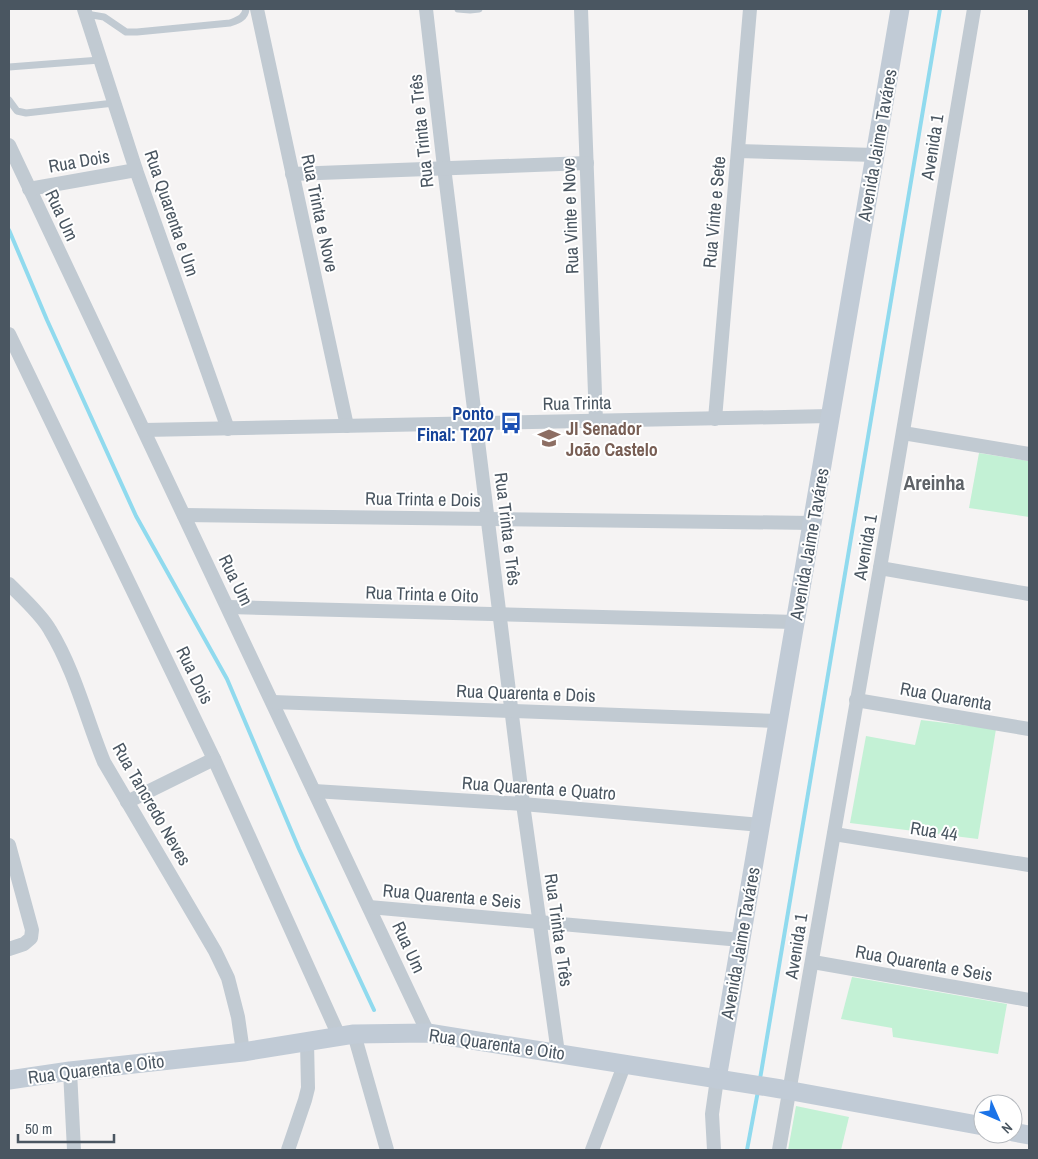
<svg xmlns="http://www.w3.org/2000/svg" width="1038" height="1159" viewBox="0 0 1038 1159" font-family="'Archivo Narrow',sans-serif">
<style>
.green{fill:#c3f1d5}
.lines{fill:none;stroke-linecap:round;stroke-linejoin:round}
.stream{stroke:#90daee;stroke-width:4}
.lane{stroke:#c1cad2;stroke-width:7}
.street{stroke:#c1cad2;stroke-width:14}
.secondary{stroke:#c1cbd6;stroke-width:19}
.labels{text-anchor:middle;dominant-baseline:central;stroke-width:4;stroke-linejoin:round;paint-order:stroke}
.street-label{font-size:18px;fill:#4a5661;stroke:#fff}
.transit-label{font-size:18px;font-weight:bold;fill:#164399;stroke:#fff;text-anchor:end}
.education-label{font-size:18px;font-weight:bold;fill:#785e54;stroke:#fff;text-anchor:start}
.quarter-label{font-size:20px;font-weight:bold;fill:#5f6368;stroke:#fff}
</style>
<rect width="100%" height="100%" fill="#f5f3f3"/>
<!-- green -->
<g class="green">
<path d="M979,453L1029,461V517L969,508Z"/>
<path d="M921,720L996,729L978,839L850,823L866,736L915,745Z"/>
<path d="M852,977L1007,1004L998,1054L893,1037L892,1028L841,1019Z"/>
<path d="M796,1106L849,1117L841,1150H788Z"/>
</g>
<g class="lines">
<!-- stream -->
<g class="stream">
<path d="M9,230L47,320L136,516L227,679L299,849L374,1010"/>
<path d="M760,1079L940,9"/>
<path d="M747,1150L758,1091"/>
</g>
<!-- lane -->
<g class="lane">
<path d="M458,9L470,10L479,9"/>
<path d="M86,14L104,17L126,32H137L230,23C238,20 245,18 246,9"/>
<path d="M9,67L100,60"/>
<path d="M9,100L17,111L26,113L114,103"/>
</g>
<!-- street -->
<g class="street">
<path d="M84,9L136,170L228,429"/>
<path d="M257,9L347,426"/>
<path d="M426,9L444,167L523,804L558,1053"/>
<path d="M581,9L596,421"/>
<path d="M9,145L428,1033"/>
<path d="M738,151L875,155"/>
<path d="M292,174L587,163"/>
<path d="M29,189L136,170"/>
<path d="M9,334L214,759L339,1036"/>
<path d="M715,419L750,9"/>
<path d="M144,430L830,416"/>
<path d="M903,433L1029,454"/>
<path d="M184,515L812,523"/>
<path d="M880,568L1029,594"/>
<path d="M9,584C21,596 42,615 50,630C75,671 86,718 104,762L215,951L228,978L238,1017L243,1052"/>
<path d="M229,607L795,622"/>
<path d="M856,700L1029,729"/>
<path d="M273,702L778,721"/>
<path d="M314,791L523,804L761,825"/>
<path d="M127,802L214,759"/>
<path d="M834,834L1029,865"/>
<path d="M9,845L32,930L31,938L24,944L9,949"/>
<path d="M369,907L741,940"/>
<path d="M813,962L1029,1000"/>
<path d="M354,1034L387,1150"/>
<path d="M70,1071L74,1150"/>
<path d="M288,1150L305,1100L308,1088L307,1042"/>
<path d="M592,1150L625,1063"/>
<path d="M714,1150L712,1114L717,1079"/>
<path d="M779,1150L880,568L974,9"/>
</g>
<!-- secondary -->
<g class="secondary">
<path d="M717,1079L900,9"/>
<path d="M9,1080L70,1071L243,1052L354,1034L428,1033L781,1089L983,1126"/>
<path d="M1013,1132L1029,1135"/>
</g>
</g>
<!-- icons -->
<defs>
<g id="bus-bare" transform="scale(1.725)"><path d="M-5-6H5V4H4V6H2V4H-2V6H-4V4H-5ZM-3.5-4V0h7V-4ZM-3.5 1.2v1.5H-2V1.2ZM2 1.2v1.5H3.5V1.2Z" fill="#1a4fb4" stroke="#fff" stroke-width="2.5" paint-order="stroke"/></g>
<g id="school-bare" transform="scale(1.725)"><path d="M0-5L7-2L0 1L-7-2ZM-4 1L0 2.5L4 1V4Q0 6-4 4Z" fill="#8d6e63" stroke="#fff" stroke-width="2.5" paint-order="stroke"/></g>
</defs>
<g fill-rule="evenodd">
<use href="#bus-bare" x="511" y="423"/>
<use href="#school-bare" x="549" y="438"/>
</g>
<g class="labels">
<!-- street labels -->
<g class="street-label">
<text transform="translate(421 131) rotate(-96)">Rua Trinta e Três</text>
<text transform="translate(877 145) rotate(-80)">Avenida Jaime Taváres</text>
<text transform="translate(932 147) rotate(-81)">Avenida 1</text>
<text transform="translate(79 161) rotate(-10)">Rua Dois</text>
<text transform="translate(714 212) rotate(-85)">Rua Vinte e Sete</text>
<text transform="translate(172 213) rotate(71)">Rua Quarenta e Um</text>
<text transform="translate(320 213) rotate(78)">Rua Trinta e Nove</text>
<text transform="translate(62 215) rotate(65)">Rua Um</text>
<text transform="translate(570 216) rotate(-92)">Rua Vinte e Nove</text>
<text transform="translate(577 403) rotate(-1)">Rua Trinta</text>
<text transform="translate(423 499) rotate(1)">Rua Trinta e Dois</text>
<text transform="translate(508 529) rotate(83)">Rua Trinta e Três</text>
<text transform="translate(809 544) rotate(-80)">Avenida Jaime Taváres</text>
<text transform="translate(865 547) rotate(-80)">Avenida 1</text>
<text transform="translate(236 580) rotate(64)">Rua Um</text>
<text transform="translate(422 594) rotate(2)">Rua Trinta e Oito</text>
<text transform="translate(195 675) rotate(64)">Rua Dois</text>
<text transform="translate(526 693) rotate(2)">Rua Quarenta e Dois</text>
<text transform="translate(946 696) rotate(10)">Rua Quarenta</text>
<text transform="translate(539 788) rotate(4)">Rua Quarenta e Quatro</text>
<text transform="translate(152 804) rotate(60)">Rua Tancredo Neves</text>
<text transform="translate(934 831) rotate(9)">Rua 44</text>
<text transform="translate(452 896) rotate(5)">Rua Quarenta e Seis</text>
<text transform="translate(559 930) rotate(82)">Rua Trinta e Três</text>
<text transform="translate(740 943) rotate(-80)">Avenida Jaime Taváres</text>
<text transform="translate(796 946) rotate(-81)">Avenida 1</text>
<text transform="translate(409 947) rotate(65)">Rua Um</text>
<text transform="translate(924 963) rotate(10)">Rua Quarenta e Seis</text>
<text transform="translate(497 1044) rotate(8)">Rua Quarenta e Oito</text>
<text transform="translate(96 1069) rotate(-7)">Rua Quarenta e Oito</text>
</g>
<!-- transit labels -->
<g class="transit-label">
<text x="494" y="413">Ponto<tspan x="494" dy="21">Final: T207</tspan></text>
</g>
<!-- education labels -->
<g class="education-label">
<text x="566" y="428">JI Senador<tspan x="566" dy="21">João Castelo</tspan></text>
</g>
<!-- quarter labels -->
<g class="quarter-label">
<text x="934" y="482">Areinha</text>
</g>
</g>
<!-- border -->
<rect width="1038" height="1159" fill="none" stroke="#4a5661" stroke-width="20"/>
<!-- north arrow -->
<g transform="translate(998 1119) rotate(135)"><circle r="24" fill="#ffffff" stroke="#b7bbc0"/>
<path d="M0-4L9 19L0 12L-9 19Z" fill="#1a73e8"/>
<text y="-8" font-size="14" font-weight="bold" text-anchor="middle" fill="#4a5661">N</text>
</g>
<!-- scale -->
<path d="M18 1134v8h96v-8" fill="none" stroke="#4a5661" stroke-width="2.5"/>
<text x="25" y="1134" font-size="15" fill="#4a5661" stroke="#ffffff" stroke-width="4" paint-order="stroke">50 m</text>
</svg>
